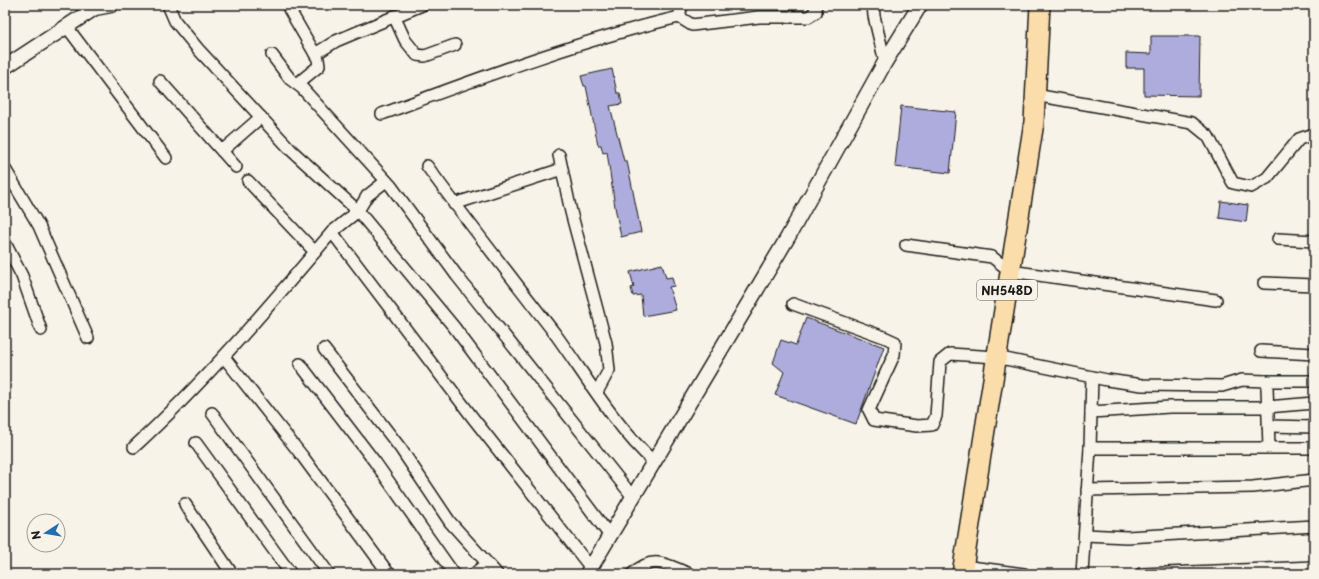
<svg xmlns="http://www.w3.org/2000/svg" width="1319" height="579" viewBox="0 0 1319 579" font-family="'Playpen Sans',sans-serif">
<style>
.building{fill:#aeacdd;stroke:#1c1c1c}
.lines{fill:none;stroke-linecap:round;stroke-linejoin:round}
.minor-casing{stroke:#1c1c1c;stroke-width:14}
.tertiary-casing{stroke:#1c1c1c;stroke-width:17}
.trunk-casing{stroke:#1c1c1c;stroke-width:22}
.minor{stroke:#f7f3e8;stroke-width:11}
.tertiary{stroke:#f7f3e8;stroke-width:14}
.trunk{stroke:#fbddab;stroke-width:19}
.labels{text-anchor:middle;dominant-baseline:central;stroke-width:3;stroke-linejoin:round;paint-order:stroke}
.shield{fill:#f7f3e8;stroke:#5e5c59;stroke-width:1}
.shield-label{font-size:12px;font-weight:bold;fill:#1c1c1c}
</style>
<rect width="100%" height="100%" fill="#f7f3e8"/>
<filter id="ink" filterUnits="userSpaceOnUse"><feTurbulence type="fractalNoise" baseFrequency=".025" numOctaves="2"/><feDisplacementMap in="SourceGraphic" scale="8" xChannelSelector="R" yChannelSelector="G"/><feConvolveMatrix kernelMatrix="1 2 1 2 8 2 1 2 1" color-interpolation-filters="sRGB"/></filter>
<g filter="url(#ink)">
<!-- building -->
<g class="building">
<path d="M1151,36H1200L1199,96L1144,95V68H1126V53L1151,54Z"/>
<path d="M612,69L617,93H620L622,104L610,106L624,161H627L641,232L621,237L615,207L607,152L603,153L601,145H598L586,86H584L581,76Z"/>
<path d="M901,106L956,112L950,173L895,167Z"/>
<path d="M1221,201L1248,205L1246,222L1219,218Z"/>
<path d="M662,264L666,278L672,277L674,286L669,287L676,310L643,316L641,295L633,296L631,288L634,287L630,272Z"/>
<path d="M806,318L884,347L856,424L775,395L784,372L773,363L781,340L796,345Z"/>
</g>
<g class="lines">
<!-- minor casing -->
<g class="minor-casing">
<g id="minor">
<path d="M168,5L175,21L198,49L291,150L358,211L454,327L610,536"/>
<path d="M873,5L874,16L885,62"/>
<path d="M289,9L318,59L319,66L297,84"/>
<path d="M394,16L405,40L417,55L425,56L455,45"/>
<path d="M679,17L692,25L759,17H808L816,12L815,5"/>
<path d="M67,27L166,158"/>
<path d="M315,54L336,41L422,5"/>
<path d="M272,55L290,79L302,88L391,186L457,276L633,497"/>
<path d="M160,81L222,151"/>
<path d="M1035,95L1192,123L1208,136L1233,183L1251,187L1267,178L1299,139L1314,134"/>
<path d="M382,114C480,78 578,41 679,17L681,9L680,5"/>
<path d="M559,155L571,212L606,343L609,370L597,392"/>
<path d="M427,166C469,224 513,279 556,335C587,378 615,426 654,462"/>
<path d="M236,167L222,151L261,117"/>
<path d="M5,169L39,226L88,338"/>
<path d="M248,181L315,252"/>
<path d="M454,204L562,169"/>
<path d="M332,232L358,211L367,196L386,181"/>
<path d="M1278,239L1314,241"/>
<path d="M5,243L22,276L41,330"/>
<path d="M906,245L992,257L1010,271L1216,300"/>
<path d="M1264,283L1314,285"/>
<path d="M793,304L884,337L895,342L894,355L869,410L874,420L917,426L932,425L936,416L940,362L950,354L996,357L1107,380L1142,385L1222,386L1242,380L1265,381L1267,387L1269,448"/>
<path d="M324,349L401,449L450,522L497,574"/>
<path d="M1261,351L1314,354"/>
<path d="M224,357L303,457L389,574"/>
<path d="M300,364L375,462L454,574"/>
<path d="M1265,381H1314"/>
<path d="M1091,412L1170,407H1267L1314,403"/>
<path d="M212,413L329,574"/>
<path d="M1268,426L1314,427"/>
<path d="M196,443L291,574"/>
<path d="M134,447C206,381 269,306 332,232L473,418L591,568"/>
<path d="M1090,448L1092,377"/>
<path d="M1087,490L1253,487L1314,480"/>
<path d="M185,504L232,574"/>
<path d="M1085,535L1127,537L1314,526"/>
<path d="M963,566L1024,574"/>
<path d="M474,574L487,563"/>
<path d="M632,574C654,554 666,565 690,574"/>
<path d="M1082,574L1090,448H1314"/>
<path d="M1141,574L1314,567"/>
</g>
</g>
<!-- tertiary casing -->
<g class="tertiary-casing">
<g id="tertiary">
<path d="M5,67L95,8L111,5"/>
<path d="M587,574L788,237L885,62L920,5"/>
</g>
</g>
<!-- trunk casing -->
<g class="trunk-casing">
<path id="trunk" d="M962,574L1034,122L1040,5"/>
</g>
<!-- minor -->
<use href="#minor" class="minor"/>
<!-- tertiary -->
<use href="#tertiary" class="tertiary"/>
<!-- trunk -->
<use href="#trunk" class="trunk"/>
</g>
</g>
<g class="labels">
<!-- shield labels -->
<rect class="shield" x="977" y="280" width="60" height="20" rx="3"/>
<g class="shield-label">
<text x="1007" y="290">NH548D</text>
</g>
</g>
<!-- margin -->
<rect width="1319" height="579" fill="none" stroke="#f7f3e8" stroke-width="20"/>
<rect x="10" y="10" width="1299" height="559" fill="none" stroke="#1c1c1c" stroke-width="1.5" filter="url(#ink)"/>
<!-- north arrow -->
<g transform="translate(46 533) rotate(258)"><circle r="19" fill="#f7f3e8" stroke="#9f9d96"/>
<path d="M0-3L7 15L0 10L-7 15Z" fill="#1f6fb2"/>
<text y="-6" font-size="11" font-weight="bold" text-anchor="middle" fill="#1c1c1c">N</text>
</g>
</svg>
